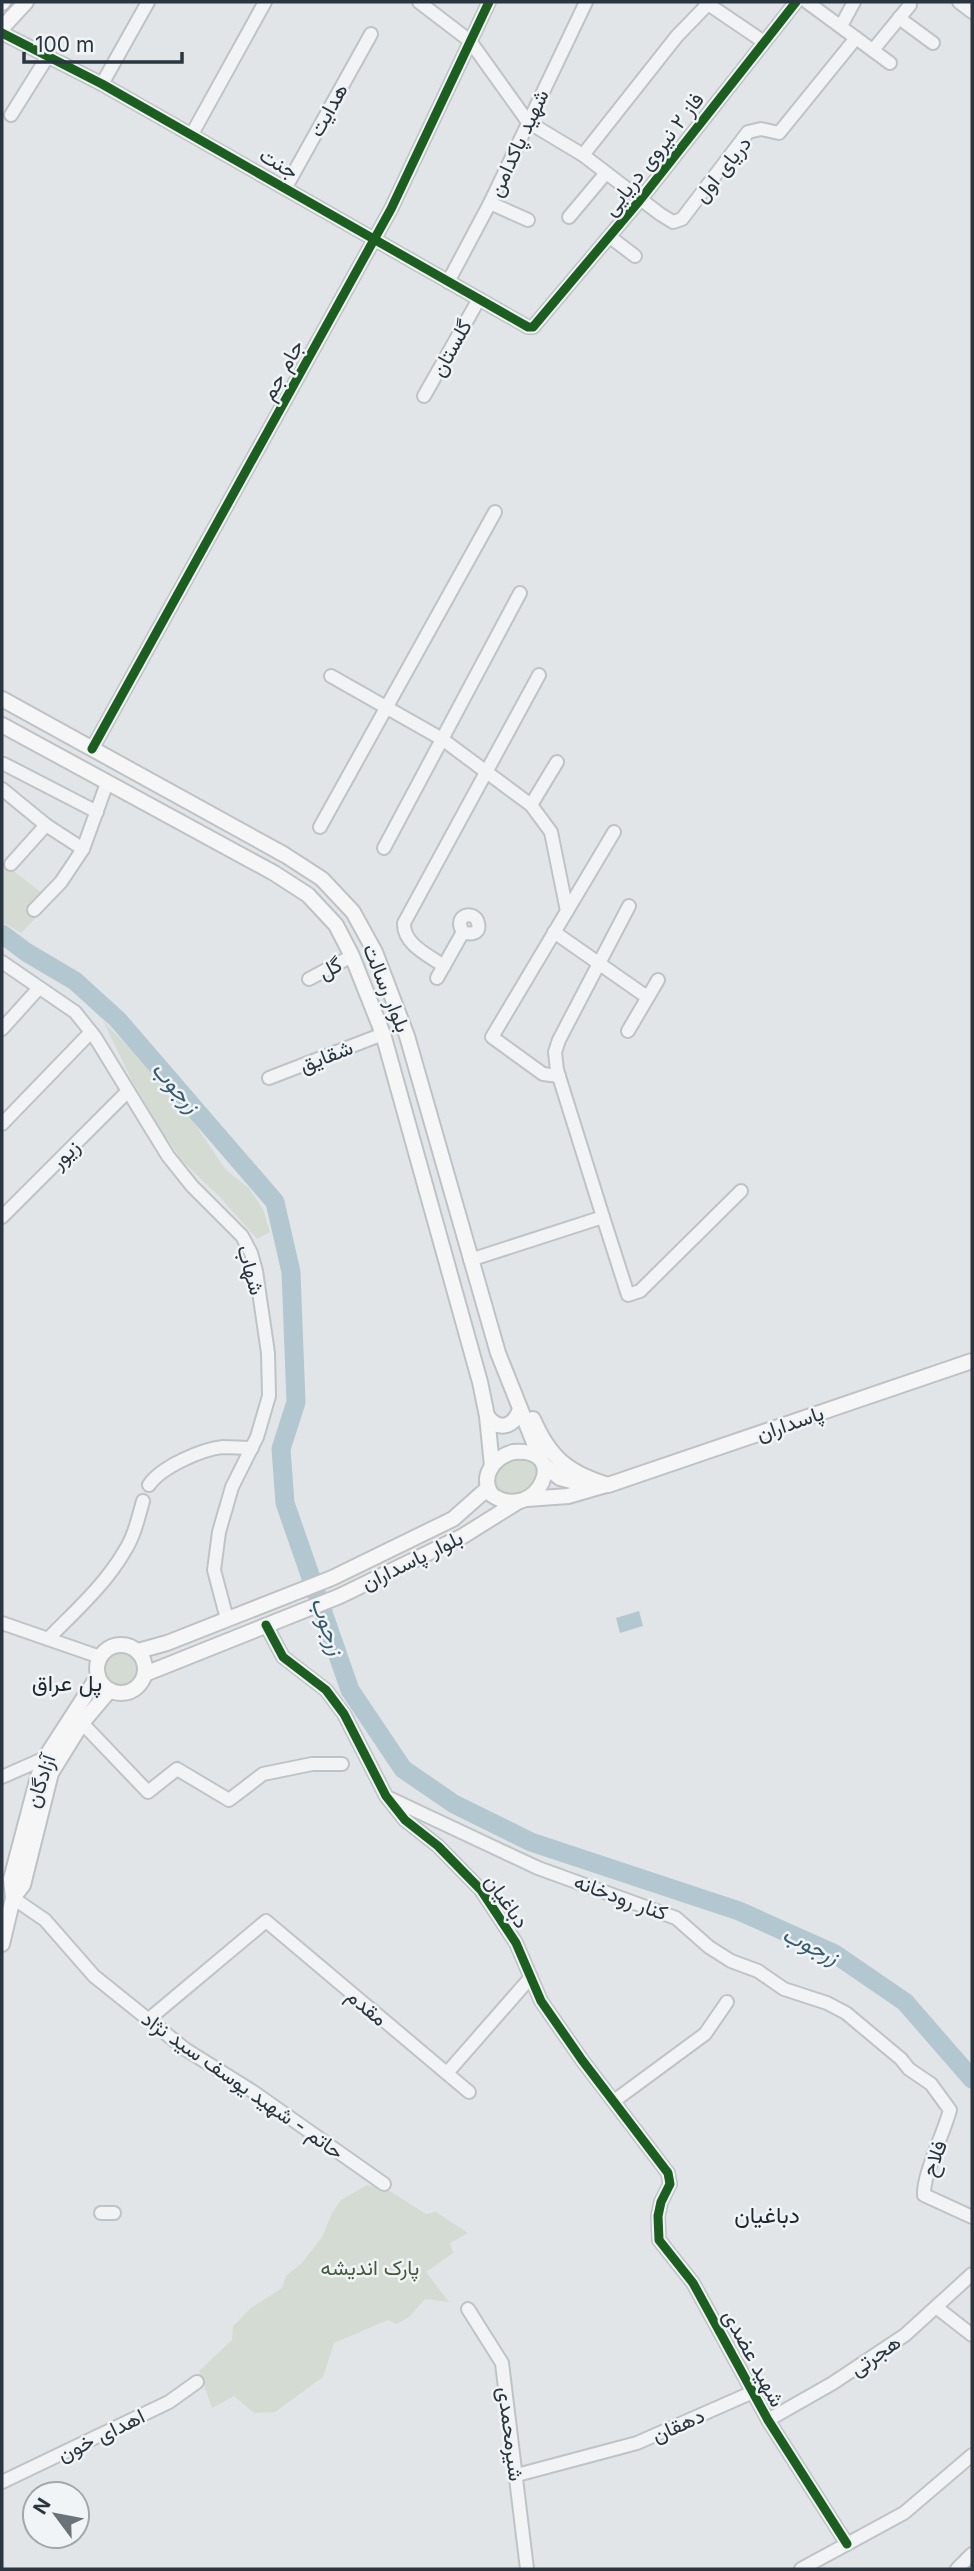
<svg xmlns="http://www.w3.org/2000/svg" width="974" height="2571" viewBox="0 0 974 2571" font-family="Inter,Vazirmatn,sans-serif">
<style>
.green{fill:#d4dbd3}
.water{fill:#b2c7d0}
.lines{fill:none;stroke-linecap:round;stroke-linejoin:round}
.river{stroke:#b2c7d0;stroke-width:19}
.minor-casing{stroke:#c0c3c5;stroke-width:16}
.major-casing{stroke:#bfc2c4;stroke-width:18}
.minor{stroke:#f1f3f4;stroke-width:12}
.major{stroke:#f6f6f6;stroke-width:14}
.cycleway-casing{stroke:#f0f4f6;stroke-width:13}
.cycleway{stroke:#1b5e20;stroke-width:9}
.labels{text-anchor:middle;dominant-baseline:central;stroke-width:5;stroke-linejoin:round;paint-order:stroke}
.street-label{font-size:21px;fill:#2a363f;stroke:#f0f4f6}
.park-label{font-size:21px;fill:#455a38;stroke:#f0f4f6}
.water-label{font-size:23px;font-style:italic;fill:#375c70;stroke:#f0f4f6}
.neighbourhood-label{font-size:23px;fill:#1c2730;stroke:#f0f4f6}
</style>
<rect width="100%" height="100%" fill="#e2e5e7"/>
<!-- green -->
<g class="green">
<path d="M2,862L52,901L21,933L2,922Z"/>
<path d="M103,1021L173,1092L226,1170L249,1188L263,1209L270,1232L257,1239L220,1197L183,1162L161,1130L132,1081Z"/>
<path d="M524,1457C557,1469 527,1502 500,1492L493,1482C497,1465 507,1460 524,1457Z"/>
<circle cx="122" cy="1669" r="19"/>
<path d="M367,2185L388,2190L426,2214L436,2212L468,2233L450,2243L453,2253L426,2272L449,2302L425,2299L409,2317L397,2324L388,2320L334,2343L323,2377L275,2412L254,2413L234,2396L212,2408L199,2371L232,2340L233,2326L251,2308L282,2288L286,2276L302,2263L322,2237L332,2213L341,2200Z"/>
</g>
<!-- water -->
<path class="water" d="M639,1611L643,1626L620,1633L616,1618Z"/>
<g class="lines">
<!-- river -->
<path class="river" d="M2,934L26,952L75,981L118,1020L275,1202L291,1272L296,1402L281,1449L285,1503L350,1690L403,1769L454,1804L531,1842L739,1911L835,1954L905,2002L972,2079"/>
<!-- minor casing -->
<g class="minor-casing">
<g id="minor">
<path d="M419,2L470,41L528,122L583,155L660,214L673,222L682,219L748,132L761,129L779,133L856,38"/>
<path d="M705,2L764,42"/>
<path d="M807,2L890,63"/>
<path d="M959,2L972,12"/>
<path d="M899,18L933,43"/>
<path d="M841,26L854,2"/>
<path d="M2,33L102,84L528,327H533L640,200L796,2"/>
<path d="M873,50L910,5"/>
<path d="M102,84L148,2"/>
<path d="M11,115L48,56"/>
<path d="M192,134L265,2"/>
<path d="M583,155L677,36L710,2"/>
<path d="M286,187L371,34"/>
<path d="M490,203L528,220"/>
<path d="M569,217L606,173"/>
<path d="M610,237L635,256"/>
<path d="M448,282L490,203L586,2"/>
<path d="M424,396L479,299"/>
<path d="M331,676L442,739L531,805L551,832L567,911"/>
<path d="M92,749L391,209L489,2"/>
<path d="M4,764L97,812"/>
<path d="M2,789L46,825L83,849"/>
<path d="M531,805L557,762"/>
<path d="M320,827L495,512"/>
<path d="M384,848L520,593"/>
<path d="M11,864L46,825"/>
<path d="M34,910L61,882L83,849L107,783"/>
<path d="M554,932L647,997"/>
<path d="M2,962L75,1012L95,1037L168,1156L192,1186L242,1236L251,1253L256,1271L268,1353L269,1396L257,1437L232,1487L219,1532L214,1570L227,1619"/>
<path d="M444,966C428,955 403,944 404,923L539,675"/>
<path d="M437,978L463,932C452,915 475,909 478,923C481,934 470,935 463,932"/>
<path d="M309,979L352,956"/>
<path d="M2,1029L39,988"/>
<path d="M628,1031L658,980"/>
<path d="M559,1076L543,1074L492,1037L614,832"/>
<path d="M269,1078L383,1034"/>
<path d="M2,1124L91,1032"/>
<path d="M2,1217L128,1091"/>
<path d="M603,1217L628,1295L640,1291L741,1191"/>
<path d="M470,1260L603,1217L557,1070L555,1052L559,1040L629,906"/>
<path d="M149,1485C161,1467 202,1449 223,1447C233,1447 243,1448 252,1448"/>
<path d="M2,1623L100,1657"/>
<path d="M266,1625L283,1657L326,1690L344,1714L386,1796L405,1820L438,1846L481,1890L516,1943L541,2001L582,2060L668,2173L670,2184L661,2202L658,2216L659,2240L693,2283L768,2420L847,2544"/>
<path d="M48,1639C74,1612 105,1585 124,1552C134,1537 138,1519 143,1501"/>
<path d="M82,1723L148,1792L177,1769L229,1800L263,1774L312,1764H342"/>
<path d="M2,1777L45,1758"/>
<path d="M389,1798L538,1868L676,1918L709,1947L731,1961L758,1971L784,1989L827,2003L846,2013L901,2059L909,2069L931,2084L950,2110C944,2133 923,2174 924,2195L972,2217"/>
<path d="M13,1898L45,1920L94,1976L185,2049L252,2091L384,2184"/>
<path d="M149,2019L266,1921L469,2092"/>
<path d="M447,2073L531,1977"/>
<path d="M614,2101L705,2034L727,2002"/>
<path d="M101,2213H114"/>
<path d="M936,2307L972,2335"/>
<path d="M468,2309L502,2363L527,2569"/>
<path d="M768,2420L833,2383L905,2335L972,2274"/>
<path d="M517,2475L637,2443L753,2392"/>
<path d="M2,2482L169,2402L197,2382"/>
<path d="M801,2569L904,2513L972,2455"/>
<path d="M957,2569L972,2554"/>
</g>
</g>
<!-- major casing -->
<g class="major-casing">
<g id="major">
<path d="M2,3L3,2"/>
<path d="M2,28L26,2"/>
<path d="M2,699L285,855L322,879L353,912L375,952L407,1036L498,1353L540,1458"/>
<path d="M2,725L274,873L308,895L336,925L352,956L383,1034L480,1382L487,1416L492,1466"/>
<path d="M487,1416C499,1432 514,1427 520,1409"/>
<path d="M533,1419C550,1458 568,1473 608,1485L972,1361"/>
<path d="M513,1452C573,1446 537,1525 492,1495C479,1476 494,1458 513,1452Z"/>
<path d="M544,1465L560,1478L586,1485"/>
<path d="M527,1499L568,1496L606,1485"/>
<circle cx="121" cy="1669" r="24"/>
<path d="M138,1651L167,1643L332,1578L453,1519L488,1488"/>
<path d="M145,1674L340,1596L463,1536L519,1501"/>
<path d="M13,1898L23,1885L51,1773L82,1723L110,1690"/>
<path d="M2,1944L13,1898L11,1879L38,1777L45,1758L98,1676"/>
</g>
</g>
<!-- minor -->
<use href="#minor" class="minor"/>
<!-- major -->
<use href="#major" class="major"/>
<!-- cycleway casing -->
<g class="cycleway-casing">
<g id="cycleway">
<path d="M2,33L102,84L528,327H533L640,200L796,2"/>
<path d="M92,749L391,209L489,2"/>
<path d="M266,1625L283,1657L326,1690L344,1714L386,1796L405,1820L438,1846L481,1890L516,1943L541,2001L582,2060L668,2173L670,2184L661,2202L658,2216L659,2240L693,2283L768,2420L847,2544"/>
</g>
</g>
<!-- cycleway -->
<use href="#cycleway" class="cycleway"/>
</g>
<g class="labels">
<!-- street labels -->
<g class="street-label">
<text transform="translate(328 110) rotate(-61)">هدایت</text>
<text transform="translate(518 143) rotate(-65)">شهید پاکدامن</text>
<text transform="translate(653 154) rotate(-52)">فاز ۲ نیروی دریایی</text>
<text transform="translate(279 163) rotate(30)">جنت</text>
<text transform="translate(722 169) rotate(-51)">دریای اول</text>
<text transform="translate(451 348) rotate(-61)">گلستان</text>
<text transform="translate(282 370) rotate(-61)">جام جم</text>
<text transform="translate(330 968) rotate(-28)">گل</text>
<text transform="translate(387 988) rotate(68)">بلوار رسالت</text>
<text transform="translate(326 1056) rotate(-21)">شقایق</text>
<text transform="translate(65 1154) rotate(-45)">زیور</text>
<text transform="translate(251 1270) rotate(74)">شهاب</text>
<text transform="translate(790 1423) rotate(-19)">پاسداران</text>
<text transform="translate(412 1560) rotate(-26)">بلوار پاسداران</text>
<text transform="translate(40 1781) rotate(-71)">آزادگان</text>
<text transform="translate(621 1897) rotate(20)">کنار رودخانه</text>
<text transform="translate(507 1901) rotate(55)">دباغیان</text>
<text transform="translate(367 2007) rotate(40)">مقدم</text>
<text transform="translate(243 2085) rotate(35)">حاتم - شهید یوسف سید نژاد</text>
<text transform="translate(934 2158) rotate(-69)">فلاح</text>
<text transform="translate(875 2355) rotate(-34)">هجرتی</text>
<text transform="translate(754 2358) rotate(62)">شهید عضدی</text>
<text transform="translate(678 2425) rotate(-24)">دهقان</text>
<text transform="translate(511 2434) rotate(83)">شیرمحمدی</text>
<text transform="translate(101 2435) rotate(-26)">اهدای خون</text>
</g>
<!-- park labels -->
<g class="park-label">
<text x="370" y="2267">پارک اندیشه</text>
</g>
<!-- water labels -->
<g class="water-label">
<text transform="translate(176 1087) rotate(49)">زرجوب</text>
<text transform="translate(328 1626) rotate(71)">زرجوب</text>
<text transform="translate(811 1945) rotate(26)">زرجوب</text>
</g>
<!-- neighbourhood labels -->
<g class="neighbourhood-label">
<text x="67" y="1683">پل عراق</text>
<text x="767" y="2215">دباغیان</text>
</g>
</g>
<!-- border -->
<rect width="974" height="2571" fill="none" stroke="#2a363f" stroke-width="7"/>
<!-- north arrow -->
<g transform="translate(56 2515) rotate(302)"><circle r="33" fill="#f0f4f6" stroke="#a1a8ad" stroke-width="2"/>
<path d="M0-5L12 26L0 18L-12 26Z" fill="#6a737a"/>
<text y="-10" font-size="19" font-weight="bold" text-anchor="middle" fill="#2a363f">N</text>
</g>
<!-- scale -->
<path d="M24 52v10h158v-10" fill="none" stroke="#2a363f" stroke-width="3.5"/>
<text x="35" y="52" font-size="21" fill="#2a363f" stroke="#f0f4f6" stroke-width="5" paint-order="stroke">100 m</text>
</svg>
